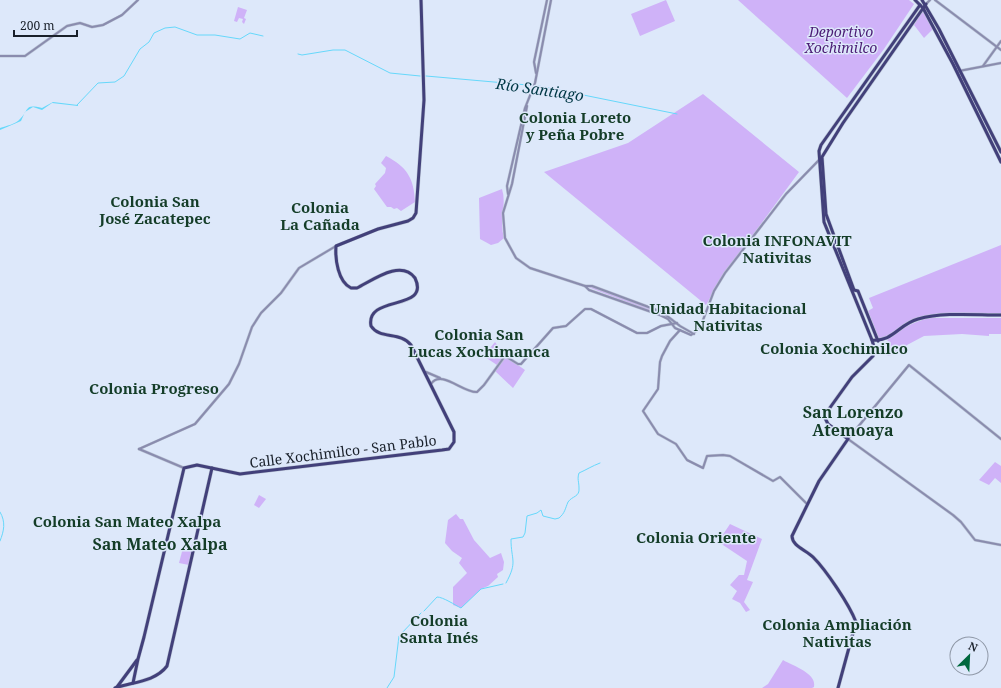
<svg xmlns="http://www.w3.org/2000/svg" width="1001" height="688" viewBox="0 0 1001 688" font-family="'Noto Serif',serif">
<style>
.green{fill:#cfb2f8}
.water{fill:#66d8fa}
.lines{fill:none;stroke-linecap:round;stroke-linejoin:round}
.stream{stroke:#66d8fa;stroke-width:1}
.minor-casing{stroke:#bac4d5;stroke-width:3}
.major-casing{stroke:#bac4d5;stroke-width:4}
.minor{stroke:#8a8cae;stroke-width:2}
.major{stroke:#42407a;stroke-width:3}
.labels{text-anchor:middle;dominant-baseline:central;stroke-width:3;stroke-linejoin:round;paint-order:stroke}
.park-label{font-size:14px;font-style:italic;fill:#4b1c75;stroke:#dde8fa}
.street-label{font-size:14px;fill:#19202a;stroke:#dde8fa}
.water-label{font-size:15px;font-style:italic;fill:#003846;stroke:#dde8fa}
.neighbourhood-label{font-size:15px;font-weight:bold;fill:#143d28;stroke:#dde8fa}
.quarter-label{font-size:16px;font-weight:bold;fill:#143d28;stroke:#dde8fa}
</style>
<rect width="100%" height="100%" fill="#dde8fa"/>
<!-- green -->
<g class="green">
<path d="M666,0L675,21L640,36L631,14Z"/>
<path d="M738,0H909L914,4L884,49L847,98Z"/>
<path d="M238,7L247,10L244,18L246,19L244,24L242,22L243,19L239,18L237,22L234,21Z"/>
<path d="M923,10L933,29L924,38L914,25Z"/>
<path d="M703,94L799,172L725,273L706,305L544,172L628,143Z"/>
<path d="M386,156C407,167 414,178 415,202L401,211L397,208L394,209L391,207H387L374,189L376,186L375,184L385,173L386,168L381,163Z"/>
<path d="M502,189C507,205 499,221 504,238L498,243L491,245L480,239L479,198Z"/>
<path d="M1001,245V315L928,316L903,325L885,338L879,339L868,311L873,308L869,298Z"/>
<path d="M588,287H592L659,311L658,314Z"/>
<path d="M931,318H1001V334H989V336L962,334L924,336L907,345L906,351L888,356L884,351L890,343L887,340C901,329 913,321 931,318Z"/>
<path d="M495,342L505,356L525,370L513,388L494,370L497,365L485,357V354Z"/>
<path d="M995,462L1001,466V483L995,478L989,485L979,480Z"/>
<path d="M259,495L266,499L259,508L254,505Z"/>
<path d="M456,514L460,519H463L474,540L490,558L501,553L504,562L503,570L497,574L498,577L488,586L481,589L461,608L453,605V587L467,573L459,563L462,558L452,551L445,543L448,520Z"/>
<path d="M730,524L762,539L747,580L753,582L744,602L750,610L746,612L740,603L732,599L737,591L730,585L739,575H744L747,561L720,543V539Z"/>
<path d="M184,544L193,546L189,565L179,563Z"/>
<path d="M783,660C793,666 817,673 814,687L812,688H762L768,684Z"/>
</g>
<!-- water -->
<path class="water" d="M53,102L78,105V106L52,103L42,110L33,107L25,112L21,121L0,130V128C6,126 16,124 20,119C30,109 24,104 42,108Z"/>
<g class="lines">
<!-- stream -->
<g class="stream">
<path d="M298,54L302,55L333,50H345L390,73L420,76"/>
<path d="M426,76L539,86L677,114"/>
<path d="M77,105L98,83L115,82L124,76L140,49L149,42L154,33L165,28L175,27L197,35H215L240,39L250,33L263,36"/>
<path d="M0,512C6,522 4,531 0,541"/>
<path d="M506,583C518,561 511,561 511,539L523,537L525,533L527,516L537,513L541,510L543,516L555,519L559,518C565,513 565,509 568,502C572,496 580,497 579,488C579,482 577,479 579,473C586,470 592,466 600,463"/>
<path d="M424,611L437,597C443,597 455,605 461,608L481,589L503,584"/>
<path d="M387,688L394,677L399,636L421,613"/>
</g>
<!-- minor casing -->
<g class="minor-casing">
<g id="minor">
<path d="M935,0L1001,50"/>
<path d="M926,4L930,0"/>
<path d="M0,56H25L67,26L80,23L92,27L103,25L122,15L138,0"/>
<path d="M983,66L1001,41"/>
<path d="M959,71L1001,63"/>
<path d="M536,73L534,62L547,0"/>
<path d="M527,106L512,184L503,213L505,238L516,258L530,268L585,286L589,290L660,315L668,319L675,328L691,335L700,328L714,291L725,273L786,194L819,160"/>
<path d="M508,194L507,186L525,108L535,83L551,0"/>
<path d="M585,286H592L662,312L680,326L694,334"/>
<path d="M680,330L670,341L662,356L660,362L658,389L643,411L658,434L676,444L687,460L703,468L707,456L723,455L730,456L773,481L780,477L807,504"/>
<path d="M426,372L440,378"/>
<path d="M431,384C441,369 463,393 477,392L484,385L505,356L518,364H521L553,328L566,326L585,309H591L637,333H647L661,326L677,323"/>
<path d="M1001,439L909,365L848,439L953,515L961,522L975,540L1001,545"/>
<path d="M139,449L195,424L229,384L239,364L252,327L261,313L281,293L299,268L336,246"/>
<path d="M139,449L184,468"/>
</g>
</g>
<!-- major casing -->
<g class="major-casing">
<g id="major">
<path d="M915,0L923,8L953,64L1001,162"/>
<path d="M922,0L939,29L1001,152"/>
<path d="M920,5L821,145L819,151L824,222L872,340C893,342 899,324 918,319C944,312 974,315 1001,315"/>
<path d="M878,341L858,291L854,290L826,214L822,157L843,123L926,4"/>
<path d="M133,683L138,659L144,637L184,468L197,465L240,474L442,450L449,449L454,442V432L411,345C400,331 380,340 371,326C365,294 431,312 415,278C401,259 373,280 357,288H351C338,282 335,259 336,246L378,229L408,221L413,218L416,213L424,100L421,0"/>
<path d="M117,687L137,660"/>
<path d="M115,688C132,682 155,682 167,666L212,468"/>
<path d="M838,688L856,622C849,604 826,570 813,557C806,550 792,546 792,536L819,481L848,439L828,424L824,416L852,377L873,356L874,347L872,340"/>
</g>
</g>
<!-- minor -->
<use href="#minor" class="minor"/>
<!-- major -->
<use href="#major" class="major"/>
</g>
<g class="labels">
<!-- park labels -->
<g class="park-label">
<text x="841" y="31">Deportivo<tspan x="841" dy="16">Xochimilco</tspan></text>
</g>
<!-- street labels -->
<g class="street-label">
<text transform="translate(343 451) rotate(-7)">Calle Xochimilco - San Pablo</text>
</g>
<!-- water labels -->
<g class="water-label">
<text transform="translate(540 89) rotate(8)">Río Santiago</text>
</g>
<!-- neighbourhood labels -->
<g class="neighbourhood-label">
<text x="575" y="117">Colonia Loreto<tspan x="575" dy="17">y Peña Pobre</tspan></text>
<text x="155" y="201">Colonia San<tspan x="155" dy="17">José Zacatepec</tspan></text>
<text x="320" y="207">Colonia<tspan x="320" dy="17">La Cañada</tspan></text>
<text x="777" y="240">Colonia INFONAVIT<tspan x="777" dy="17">Nativitas</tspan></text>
<text x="728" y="308">Unidad Habitacional<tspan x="728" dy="17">Nativitas</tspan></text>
<text x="479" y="334">Colonia San<tspan x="479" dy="17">Lucas Xochimanca</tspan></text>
<text x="834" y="348">Colonia Xochimilco</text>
<text x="154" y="388">Colonia Progreso</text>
<text x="127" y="521">Colonia San Mateo Xalpa</text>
<text x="696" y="537">Colonia Oriente</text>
<text x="439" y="620">Colonia<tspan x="439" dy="17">Santa Inés</tspan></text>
<text x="837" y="624">Colonia Ampliación<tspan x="837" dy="17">Nativitas</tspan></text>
</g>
<!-- quarter labels -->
<g class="quarter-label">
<text x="853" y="412">San Lorenzo<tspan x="853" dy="18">Atemoaya</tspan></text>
<text x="160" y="544">San Mateo Xalpa</text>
</g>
</g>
<!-- north arrow -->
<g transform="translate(969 656) rotate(24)"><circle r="19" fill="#dde8fa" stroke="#8f98a7"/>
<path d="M0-3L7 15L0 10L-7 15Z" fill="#00683e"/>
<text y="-6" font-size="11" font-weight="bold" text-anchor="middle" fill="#19202a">N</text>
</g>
<!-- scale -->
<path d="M14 30v6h63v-6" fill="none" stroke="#19202a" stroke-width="2"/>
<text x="20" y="30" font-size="12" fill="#19202a" stroke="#dde8fa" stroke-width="3" paint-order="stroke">200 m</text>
</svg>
